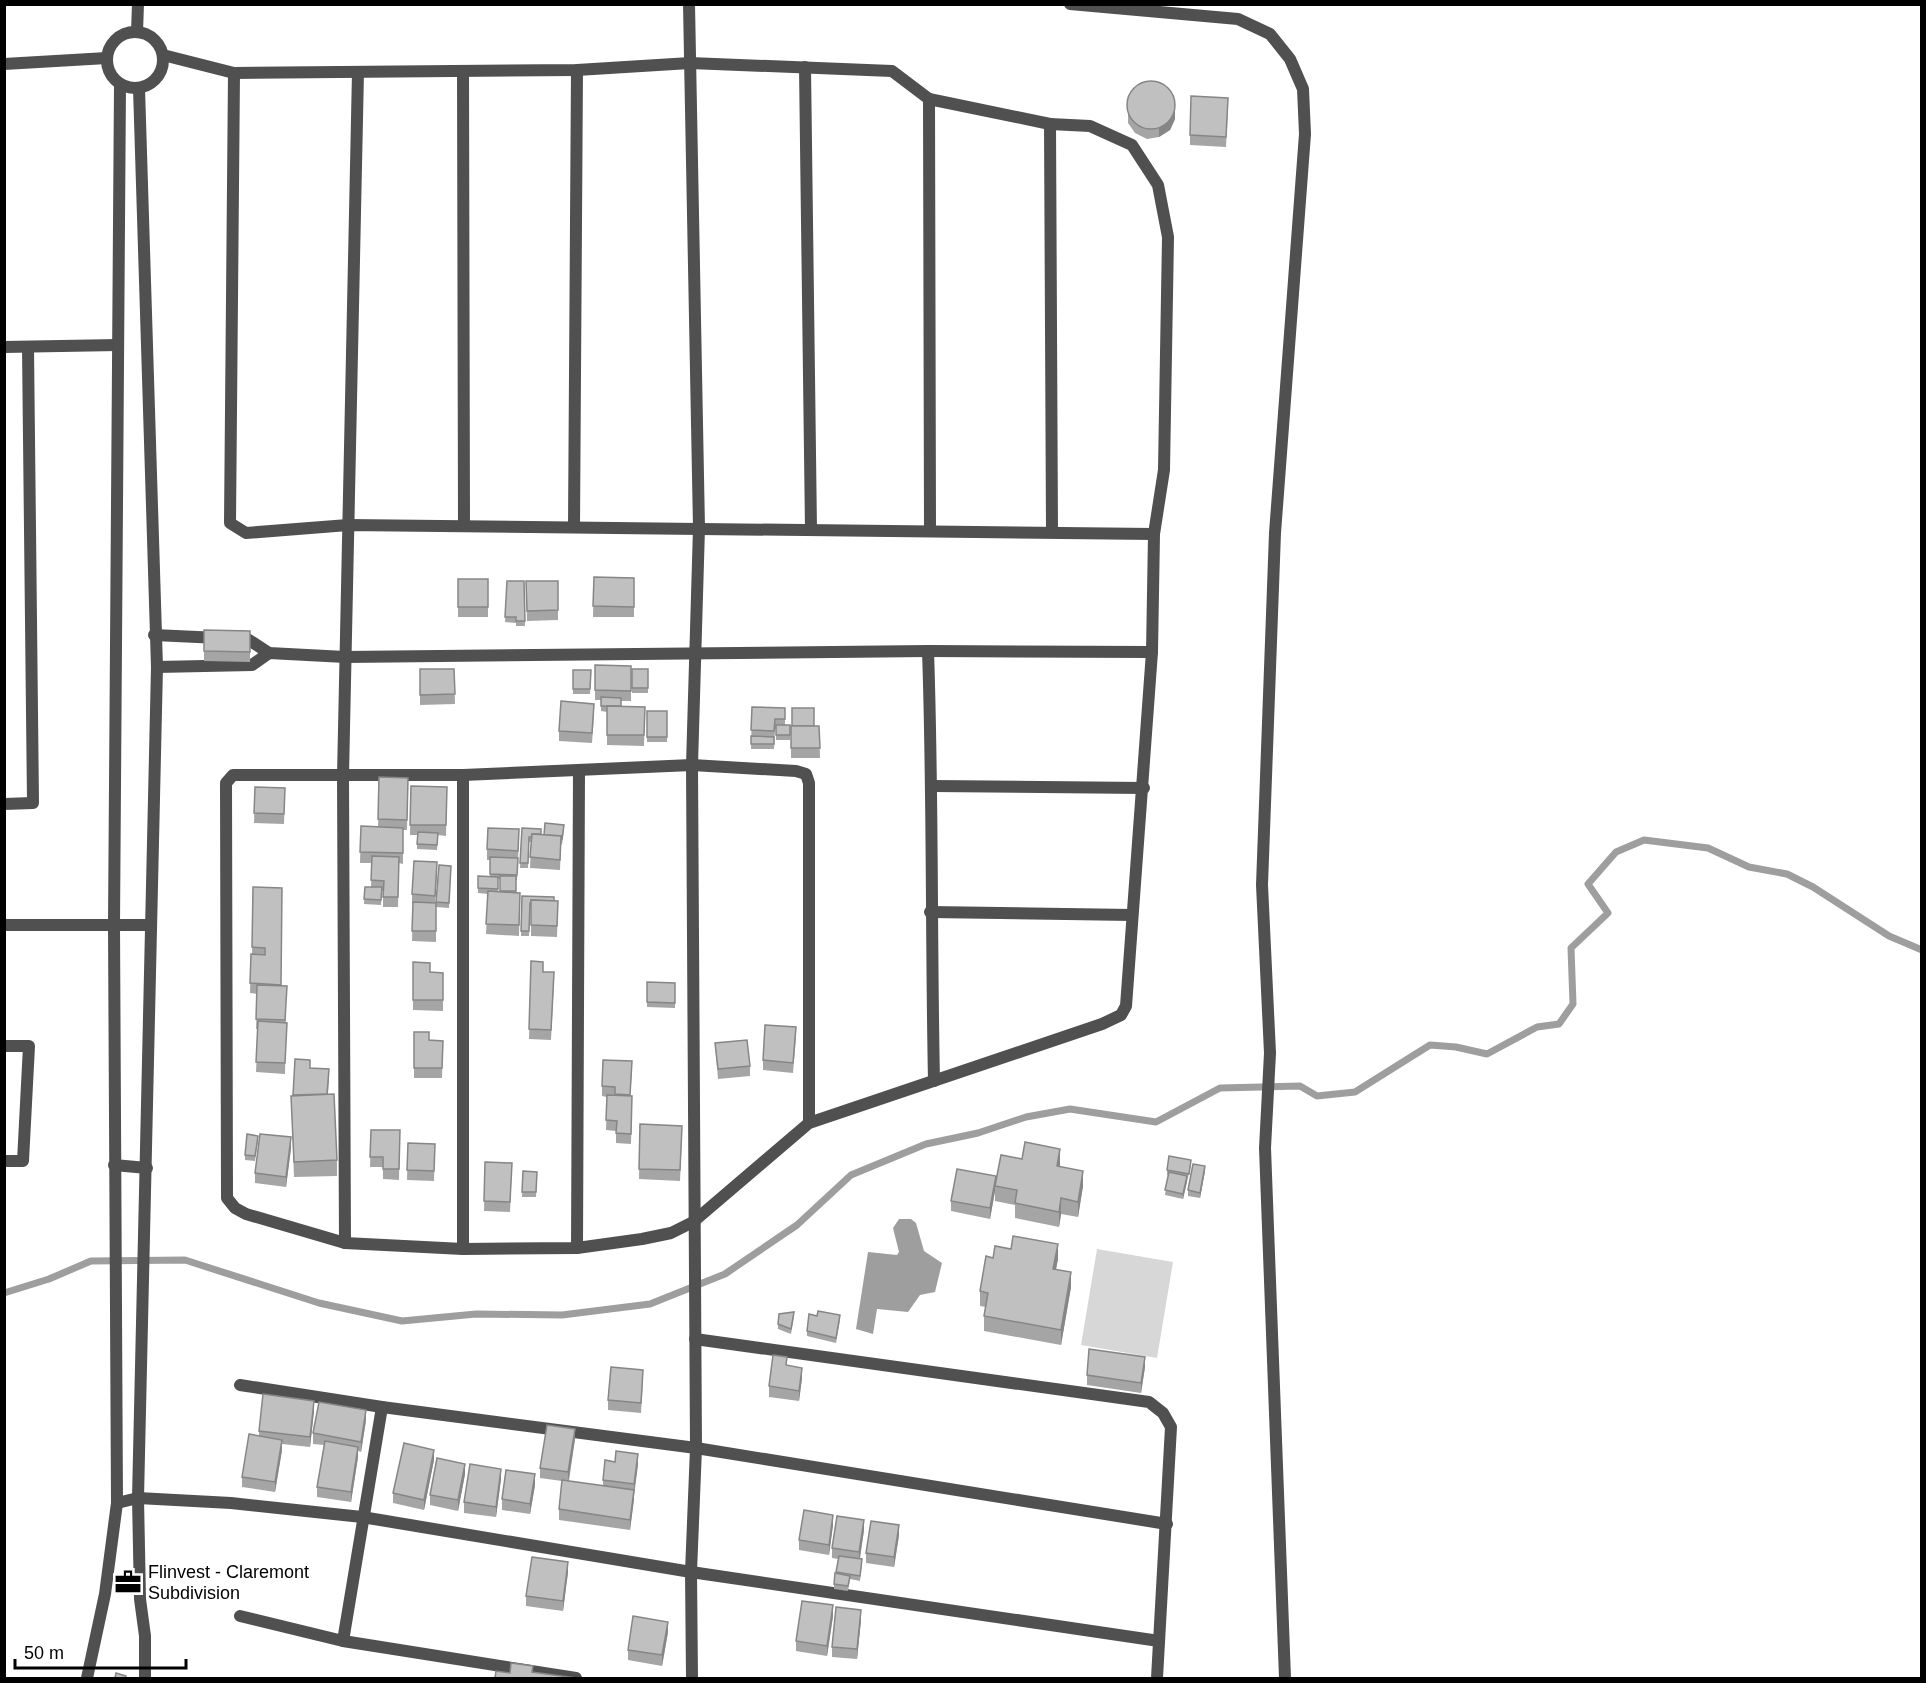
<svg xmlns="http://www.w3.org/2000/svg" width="1926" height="1683" viewBox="0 0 1926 1683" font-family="Helvetica,sans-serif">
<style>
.green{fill:#d7d7d7}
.water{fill:#9e9e9e}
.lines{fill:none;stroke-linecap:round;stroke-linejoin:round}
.stream{stroke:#9e9e9e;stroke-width:7}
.minor{stroke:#505050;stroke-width:12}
.wall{fill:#a5a5a5;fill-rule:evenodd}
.shaded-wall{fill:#868686}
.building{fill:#c0c0c0;stroke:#868686;stroke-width:1.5}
.labels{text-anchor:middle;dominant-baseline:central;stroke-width:4.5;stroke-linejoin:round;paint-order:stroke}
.poi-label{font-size:18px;fill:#000;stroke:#fff;text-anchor:start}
</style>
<rect width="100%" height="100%" fill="#fff"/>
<!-- green -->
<path class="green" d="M1097,1249L1173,1262L1157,1358L1081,1345Z"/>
<!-- water -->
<path class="water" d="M899,1219H911L916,1223L924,1251L942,1263L935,1292L920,1295L908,1312L877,1309L873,1334L856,1329L868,1252L897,1255L899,1252L893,1228Z"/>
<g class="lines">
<!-- stream -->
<path class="stream" d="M4,1293L49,1279L91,1261L185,1260L319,1303L402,1321L476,1314L562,1315L650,1304L725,1274L797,1225L851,1175L926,1144L978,1133L1026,1117L1070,1109L1156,1122L1220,1088L1300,1086L1317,1096L1355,1092L1430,1045L1456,1047L1487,1054L1537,1027L1559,1024L1573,1004L1571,948L1608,913L1588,884L1616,852L1644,840L1708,848L1749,867L1787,874L1813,887L1889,936L1922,950"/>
<!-- minor -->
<g class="minor">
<path d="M689,4L699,528L692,765L696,1448L691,1572L692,1678"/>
<path d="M1070,4L1238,19L1270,34L1290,59L1303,89L1305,134L1275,533L1262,885L1270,1053L1265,1148L1285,1678"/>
<circle cx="135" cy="60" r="28"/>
<path d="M137,32L138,4"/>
<path d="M163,55L234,73L577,70L690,63L892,71L929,99L930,531"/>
<path d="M4,64L107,58"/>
<path d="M805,67L811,530"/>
<path d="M463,71L464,526"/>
<path d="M234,73L230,523L246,533L348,525L1154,534"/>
<path d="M139,88L157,667L138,1498L140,1599L145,1636V1678"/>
<path d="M929,99L1050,124L1052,532"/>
<path d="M4,347L118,345"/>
<path d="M574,527L577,70"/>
<path d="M154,635L219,638"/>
<path d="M236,639L249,640L269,653L345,657L928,651L1152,652"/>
<path d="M928,651C933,794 931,937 934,1081"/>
<path d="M157,667L252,665L269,653"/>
<path d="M463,775V1249"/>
<path d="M933,786L1144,788"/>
<path d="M4,804L33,803L28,347"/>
<path d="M930,912L1132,915"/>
<path d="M4,925H149"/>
<path d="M4,1046H29L23,1161H4"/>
<path d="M809,1123V783L806,774L796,771L692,765L463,775H233L226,783L227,1198L235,1208L246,1214L345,1243L463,1249L577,1248L642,1239L671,1233L693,1222L809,1123L1102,1024L1121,1015L1126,1006L1152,652L1154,534L1164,470L1168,237L1158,185L1132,145L1090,126L1050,124"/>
<path d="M114,1165L147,1168"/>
<path d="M345,1243L343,776L358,72"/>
<path d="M577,1248L579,770"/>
<path d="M695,1339L1149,1402L1163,1413L1171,1427L1157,1678"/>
<path d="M240,1385L382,1407L696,1448L1167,1524"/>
<path d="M117,1503L138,1498L231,1503L362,1517L691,1572L1159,1641"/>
<path d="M240,1616L343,1641L576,1678"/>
<path d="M343,1641L382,1407"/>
<path d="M87,1678L105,1594L117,1503L114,925L120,84"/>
</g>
</g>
<!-- wall -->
<g class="wall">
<path d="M1128,100L1175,119L1170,130L1159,137L1147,139L1135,133L1128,123Z"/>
<path d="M1228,109L1226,147L1190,145V135Z"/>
<path d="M594,577L634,578V617H593Z"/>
<rect x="458" y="579" width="30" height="38"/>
<path d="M507,581H524L525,626H516V623L505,622Z"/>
<path d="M526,581H558V620L527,621Z"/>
<path d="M204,630L250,631V662L204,661Z"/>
<path d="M595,665L631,666V701H621V706L645,707L644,746L607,745V712L601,711V700H595Z"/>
<path d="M420,669H454L455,704L420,705Z"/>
<rect x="632" y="669" width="16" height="24"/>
<path d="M573,670H591L590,694H573Z"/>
<path d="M752,707L785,708V725H790V740H776V729H775L774,749H751Z"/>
<rect x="647" y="711" width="20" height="31"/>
<path d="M594,714L592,743L559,741V731Z"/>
<path d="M791,726H819L820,758H791Z"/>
<path d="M379,777L408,778L407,830H403V864L399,863L398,907H383V891H382L381,905L364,904L365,887H371L372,863H360L361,826L378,827Z"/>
<path d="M411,786L447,787L446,836L438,835L437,850L417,849V835H410Z"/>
<path d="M255,787L285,788L284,824L254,823Z"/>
<path d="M522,828L544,835L564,830L562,845L561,844L560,870L530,868L531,842H529L528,868H520Z"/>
<path d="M519,839L517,880H516V893H520L519,936L486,934L488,894L478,893V888L490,876V860H487V849ZM498,879H500V892H498Z"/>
<path d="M451,866L449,908L436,907V942L412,941L413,904H412V894L437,873L435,903H436Z"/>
<path d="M253,887L282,888L281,986L286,1022L285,1074L256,1072L258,1029H256L257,994L250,993L251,954H252Z"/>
<path d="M522,896L558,901L557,937L531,936V908H530L529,936H521Z"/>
<path d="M531,961L554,982L551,1040L529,1039Z"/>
<path d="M413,962L430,972L443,973V1011L413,1010Z"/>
<path d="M647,982L675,983V1008L647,1007Z"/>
<path d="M414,1032L429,1040L443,1041L442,1078H414Z"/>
<path d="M796,1037L793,1073L763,1070V1060Z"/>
<path d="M715,1043L750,1066V1076L718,1079Z"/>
<path d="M310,1068L329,1079L328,1094L337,1160V1176L294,1177L291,1096H293Z"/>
<path d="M632,1071L630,1096L632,1106L631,1144L616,1143V1131L606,1130L607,1097L602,1096V1086Z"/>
<path d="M640,1124L682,1136L680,1181L639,1179Z"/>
<path d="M371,1130H400L399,1180L383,1179V1167H370Z"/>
<path d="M258,1141L255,1161L245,1160V1155Z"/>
<path d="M408,1143L435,1144L434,1181L407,1180Z"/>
<path d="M291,1148L286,1187L255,1183V1173Z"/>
<path d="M1022,1159L1060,1164V1166L1083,1186L1078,1217L1061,1214L1059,1227L1015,1218V1205L995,1201V1191L990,1219L951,1211V1201L996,1182Z"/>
<path d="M485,1162L512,1163L510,1212L484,1211Z"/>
<path d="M1191,1165L1183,1199L1165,1195L1168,1175H1167V1170Z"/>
<path d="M523,1171L537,1172L536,1197H522Z"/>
<path d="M1205,1171L1200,1198L1188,1196V1190Z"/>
<path d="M993,1258L1058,1259L1056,1269L1071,1287L1061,1345L984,1331V1316L986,1307L980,1306V1291Z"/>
<path d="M794,1317L791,1334L778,1329V1324Z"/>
<path d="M840,1320L836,1343L807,1336V1331Z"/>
<path d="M787,1365L802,1378L799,1401L769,1397V1386Z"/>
<path d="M1145,1367L1141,1393L1087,1385V1375Z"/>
<path d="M643,1380L641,1413L608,1410V1400Z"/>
<path d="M314,1411L310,1447L282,1444V1450L275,1492L242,1487V1477L259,1436V1431Z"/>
<path d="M366,1420L361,1452L358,1451V1457L351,1502L317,1497V1487L324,1445L313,1444V1433Z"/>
<path d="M575,1439L569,1481L603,1486V1480L615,1462L638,1464L630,1530L559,1520V1509L562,1481L540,1478V1468Z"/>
<path d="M434,1460L424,1510L393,1503V1493Z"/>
<path d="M465,1474L458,1511L430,1505V1495Z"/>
<path d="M501,1479L496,1517L464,1513V1502Z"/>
<path d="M535,1485L530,1514L502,1510V1499Z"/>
<path d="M833,1525L829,1555L799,1550V1540Z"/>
<path d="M864,1530L860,1559L862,1564L860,1581L850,1579L848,1591L834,1589V1584L836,1574L838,1559L832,1558V1548Z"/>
<path d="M899,1535L894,1567L866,1563V1553Z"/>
<path d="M568,1572L563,1611L526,1606V1596Z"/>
<path d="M833,1616L827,1656L796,1651V1641Z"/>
<path d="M861,1620L857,1659L832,1657V1647Z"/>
<path d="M668,1632L662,1666L628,1660V1650Z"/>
</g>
<!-- shaded-wall -->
<g class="shaded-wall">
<path d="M1175,109V119L1170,130L1159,137V127Z"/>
<path d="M291,1137V1148L286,1187V1177Z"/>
<path d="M1060,1149V1164L1057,1181V1166Z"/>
<path d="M1205,1166V1171L1200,1198V1193Z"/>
<path d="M1083,1171V1186L1078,1217V1202Z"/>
<path d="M996,1176V1186H995V1191L990,1219V1208Z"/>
<path d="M1187,1176V1181L1183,1199V1194Z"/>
<path d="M1061,1198V1214L1059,1227V1212Z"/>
<path d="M1058,1244V1259L1053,1284V1269Z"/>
<path d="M1071,1272V1287L1061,1345V1330Z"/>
<path d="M1145,1357V1367L1141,1393V1383Z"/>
<path d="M802,1368V1378L799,1401V1391Z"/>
<path d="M314,1401V1411L310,1447V1437Z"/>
<path d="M366,1410V1420L361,1452V1442Z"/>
<path d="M575,1429V1439L568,1482V1472Z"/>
<path d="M282,1440V1450L275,1492V1482Z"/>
<path d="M358,1447V1457L351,1502V1492Z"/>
<path d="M434,1450V1460L424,1510V1500Z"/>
<path d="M638,1454V1464L634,1493V1500L630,1530V1520Z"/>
<path d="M465,1464V1474L458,1511V1500Z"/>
<path d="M501,1469V1479L496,1517V1507Z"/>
<path d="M535,1474V1485L530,1514V1504Z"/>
<path d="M833,1515V1525L829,1555V1545Z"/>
<path d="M864,1520V1530L859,1562V1552Z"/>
<path d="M899,1525V1535L894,1567V1557Z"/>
<path d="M568,1562V1572L563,1611V1601Z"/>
<path d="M833,1605V1616L827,1656V1646Z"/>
<path d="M861,1610V1620L857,1659V1649Z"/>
<path d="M668,1622V1632L662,1666V1655Z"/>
</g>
<!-- building -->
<g class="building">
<circle cx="1151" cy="105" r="24"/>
<path d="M1191,96L1228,98L1226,137L1190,135Z"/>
<path d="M594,577L634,578V607L593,606Z"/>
<rect x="458" y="579" width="30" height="28"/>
<path d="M507,581H524L525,621H516V617H505Z"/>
<path d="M526,581H558V610L527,611Z"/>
<path d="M204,630L250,631V652L204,651Z"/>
<path d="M595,665L631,666V691L595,690Z"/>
<path d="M420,669H454L455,694L420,695Z"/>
<rect x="632" y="669" width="16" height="19"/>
<path d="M573,670H591L590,689H573Z"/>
<path d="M601,697L621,698V706H601Z"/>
<path d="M561,701L594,704L592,733L559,731Z"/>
<path d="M607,706L645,707L644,735H607Z"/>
<path d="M752,707L785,708V719H775L774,731L751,730Z"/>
<rect x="792" y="708" width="22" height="18"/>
<rect x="647" y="711" width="20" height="26"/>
<rect x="776" y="725" width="14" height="10"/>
<path d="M791,726H819L820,748H791Z"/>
<path d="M751,736L774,737V744H751Z"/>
<path d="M379,777L408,778L407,820L378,819Z"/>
<path d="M411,786L447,787L446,825H410Z"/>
<path d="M255,787L285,788L284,814L254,813Z"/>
<path d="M545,823L564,825L562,839H561V836L544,835Z"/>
<path d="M361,826L403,828V853L360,852Z"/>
<path d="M488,828L519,829L518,851L487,849Z"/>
<path d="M522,828L541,829V834H532V837H529L528,863H520Z"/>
<path d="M418,832L438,833L437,845L417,844Z"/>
<path d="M532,834L561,836L560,860L530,857Z"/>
<path d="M372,856L399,857L398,897H383L384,881L371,880Z"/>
<path d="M490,857L518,858L517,875L490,874Z"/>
<path d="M414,861L437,862L435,896L412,894Z"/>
<path d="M439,865L451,866L449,903L436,902Z"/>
<path d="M478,876L498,877V889L478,888Z"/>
<rect x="500" y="876" width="16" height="15"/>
<path d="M253,887L282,888L281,985L250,983L251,954L265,955V948L252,947Z"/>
<path d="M365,887H382L381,900L364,899Z"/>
<path d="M488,891L520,893L519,925L486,924Z"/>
<path d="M522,896L554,897V901L531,900V903H530L529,931H521Z"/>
<path d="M531,900L558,901L557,926L531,925Z"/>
<path d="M413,902L436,903V931H412Z"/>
<path d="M531,961L543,962V972H554L551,1030L529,1029Z"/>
<path d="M413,962L430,963V972L443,973V1000H413Z"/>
<path d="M647,982L675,983V1003L647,1002Z"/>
<path d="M257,985L287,986L285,1020L256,1019Z"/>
<path d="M258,1021L287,1023L285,1063L256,1062Z"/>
<path d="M765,1025L796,1027L793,1063L763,1060Z"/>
<path d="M414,1032H429V1040L443,1041L442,1068H414Z"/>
<path d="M747,1040L750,1066L718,1069L715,1043Z"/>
<path d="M295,1059L310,1060V1068L329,1069L327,1094L293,1095Z"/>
<path d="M603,1060L632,1061L630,1095L615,1094V1087L602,1086Z"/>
<path d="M334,1094L337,1160L294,1162L291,1096Z"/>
<path d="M607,1095L632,1096L631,1134L616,1133L617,1121L606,1120Z"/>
<path d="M640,1124L682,1126L680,1170L639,1169Z"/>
<path d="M371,1130H400L399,1169H383V1157H370Z"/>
<path d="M247,1134L258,1136L255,1156L245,1155Z"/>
<path d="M260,1134L291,1137L286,1177L255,1173Z"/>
<path d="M1025,1142L1060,1149L1057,1166L1083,1171L1078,1202L1061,1198L1059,1212L1015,1203L1017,1190L995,1186L1001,1155L1022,1159Z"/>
<path d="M408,1143L435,1144L434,1171L407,1170Z"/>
<path d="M1169,1156L1191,1160L1189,1174L1167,1170Z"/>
<path d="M485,1162L512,1163L510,1202L484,1201Z"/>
<path d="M1193,1164L1205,1166L1200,1193L1188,1190Z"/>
<path d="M957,1169L996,1176L990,1208L951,1201Z"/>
<path d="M523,1171L537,1172L536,1192H522Z"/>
<path d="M1169,1172L1187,1176L1183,1194L1165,1190Z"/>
<path d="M1013,1236L1058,1244L1053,1269L1071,1272L1061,1330L984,1316L988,1293L980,1291L986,1256L993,1258L995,1246L1011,1249Z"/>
<path d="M818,1311L840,1315L836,1338L807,1331L809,1314L817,1316Z"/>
<path d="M794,1312L791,1329L778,1324L779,1314Z"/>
<path d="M1089,1349L1145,1357L1141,1383L1087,1375Z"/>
<path d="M773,1355L787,1357L786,1365L802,1368L799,1391L769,1386Z"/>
<path d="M611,1367L643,1370L641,1403L608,1400Z"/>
<path d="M263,1394L314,1401L310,1437L259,1431Z"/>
<path d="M319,1402L366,1410L361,1442L313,1433Z"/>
<path d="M547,1425L575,1429L568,1472L540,1468Z"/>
<path d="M249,1434L282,1440L275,1482L242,1477Z"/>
<path d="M325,1441L358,1447L351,1492L317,1487Z"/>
<path d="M404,1443L434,1450L424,1500L393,1493Z"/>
<path d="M616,1451L638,1454L634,1484L603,1480L605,1460L615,1462Z"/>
<path d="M437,1458L465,1464L458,1500L430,1495Z"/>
<path d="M470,1464L501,1469L496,1507L464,1502Z"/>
<path d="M506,1470L535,1474L530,1504L502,1499Z"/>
<path d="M562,1480L634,1490L630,1520L559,1509Z"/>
<path d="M804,1510L833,1515L829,1545L799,1540Z"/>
<path d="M837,1516L864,1520L859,1552L832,1548Z"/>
<path d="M871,1521L899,1525L894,1557L866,1553Z"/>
<path d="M839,1556L862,1559L860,1576L836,1572Z"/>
<path d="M532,1557L568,1562L563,1601L526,1596Z"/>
<path d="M835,1573L850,1576L848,1586L834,1584Z"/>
<path d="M802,1601L833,1605L827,1646L796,1641Z"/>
<path d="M836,1607L861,1610L857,1649L832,1647Z"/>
<path d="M633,1616L668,1622L662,1655L628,1650Z"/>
<path d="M511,1663L533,1666L532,1672L576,1678H495L496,1671L510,1673Z"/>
<path d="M116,1673L126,1676L125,1678H115Z"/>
</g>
<!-- icons -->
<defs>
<g id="office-bare" transform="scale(2.07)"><path d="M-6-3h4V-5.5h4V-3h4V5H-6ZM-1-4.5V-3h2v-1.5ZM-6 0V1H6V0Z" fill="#000" stroke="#fff" stroke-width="2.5" paint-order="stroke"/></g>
</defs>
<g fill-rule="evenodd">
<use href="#office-bare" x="128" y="1582"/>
</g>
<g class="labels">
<!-- poi labels -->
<g class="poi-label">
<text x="148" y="1572">Flinvest - Claremont<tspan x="148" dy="21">Subdivision</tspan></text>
</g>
</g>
<!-- border -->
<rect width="1926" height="1683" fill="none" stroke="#000000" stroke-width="12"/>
<!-- scale -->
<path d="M15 1659v9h171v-9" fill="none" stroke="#000000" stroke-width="3"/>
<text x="24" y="1659" font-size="18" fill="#000000" stroke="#ffffff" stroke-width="4.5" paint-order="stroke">50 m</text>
</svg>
